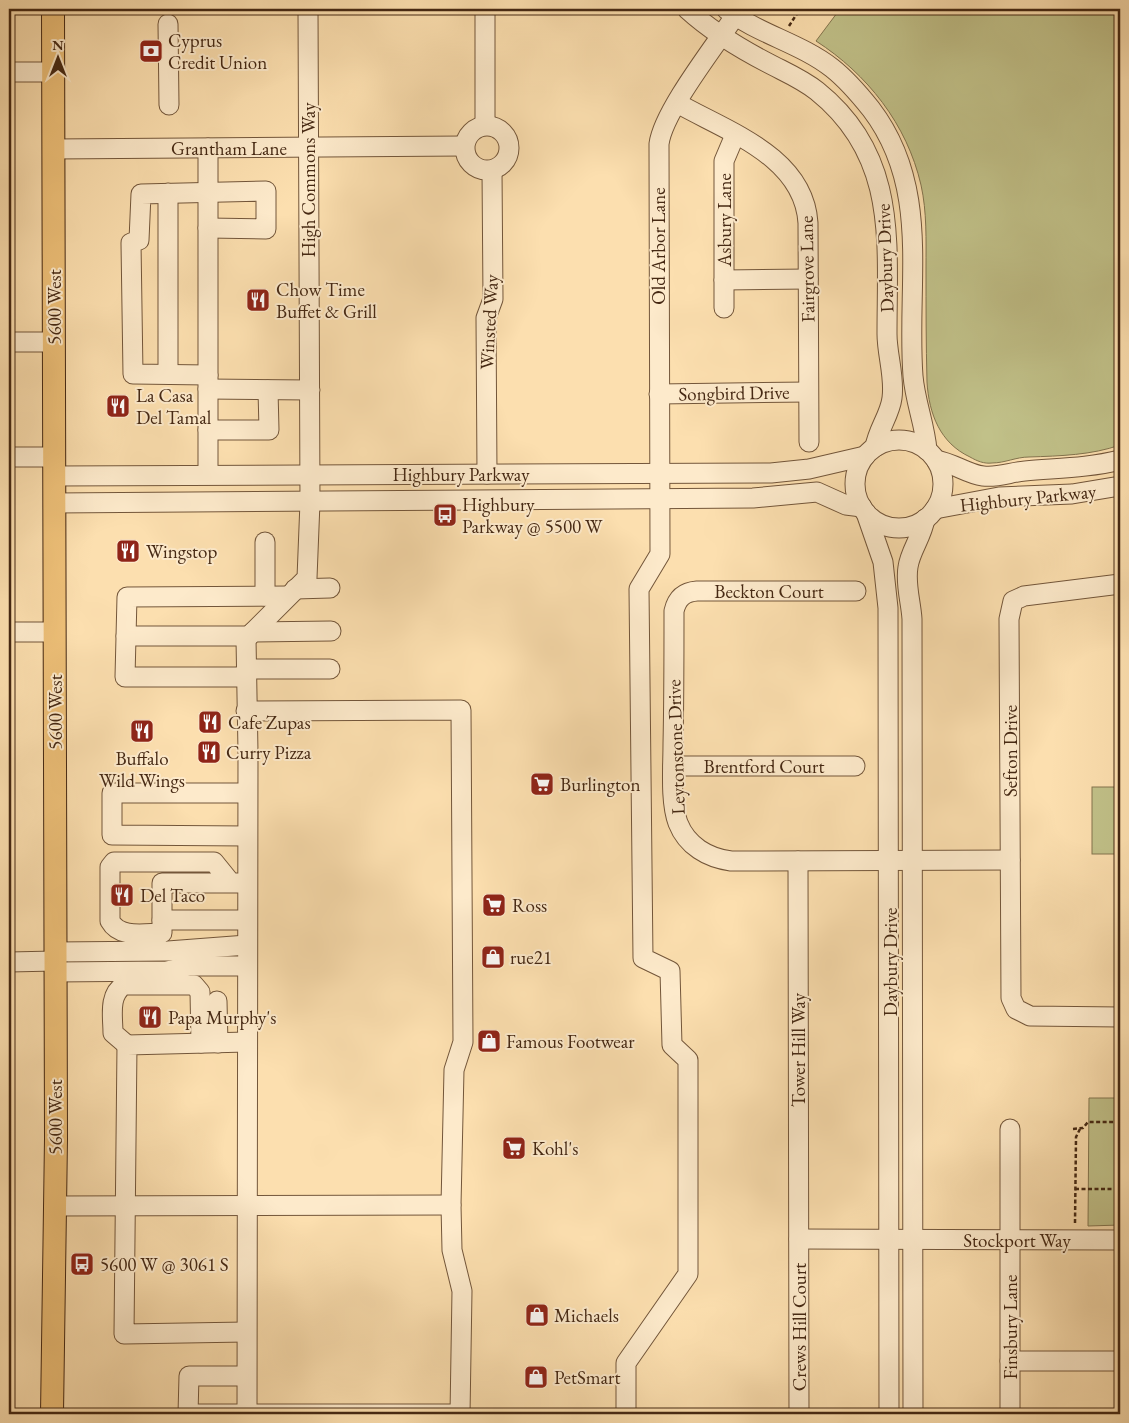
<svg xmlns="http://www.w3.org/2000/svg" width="1129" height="1423" viewBox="0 0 1129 1423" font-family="'EB Garamond',serif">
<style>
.green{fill:#c1c189;stroke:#83744e}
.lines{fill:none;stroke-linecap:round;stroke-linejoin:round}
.minor-casing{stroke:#73563a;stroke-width:21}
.major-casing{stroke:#452813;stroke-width:24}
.path{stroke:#452813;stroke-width:2.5;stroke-dasharray:4 2.5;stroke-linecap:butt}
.minor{stroke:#fdeacb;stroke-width:19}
.major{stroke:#eec078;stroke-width:22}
.labels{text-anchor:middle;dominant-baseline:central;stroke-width:4;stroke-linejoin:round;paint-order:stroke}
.poi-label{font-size:19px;fill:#452813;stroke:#fdeacb;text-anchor:start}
.street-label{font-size:19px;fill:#452813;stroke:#fdeacb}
</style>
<rect width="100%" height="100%" fill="#fcdfaf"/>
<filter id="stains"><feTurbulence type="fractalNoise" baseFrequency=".004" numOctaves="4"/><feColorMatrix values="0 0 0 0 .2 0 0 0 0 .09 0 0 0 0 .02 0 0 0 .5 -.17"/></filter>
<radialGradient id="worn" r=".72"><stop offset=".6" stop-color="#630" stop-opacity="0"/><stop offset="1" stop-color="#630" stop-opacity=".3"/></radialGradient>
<!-- green -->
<g class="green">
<path d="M840,9H1120V445C1092,455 1060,456 1029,457C1016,457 1005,463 992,463C984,464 977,461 970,457C940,443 929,414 927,382C926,344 926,306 926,268C926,240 927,212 921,185C907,124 867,74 816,41Z"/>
<rect x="1092" y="787" width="28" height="67"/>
<path d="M1089,1098H1120V1225L1088,1226Z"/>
</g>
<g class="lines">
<!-- minor casing -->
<g class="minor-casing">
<g id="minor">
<path d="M485,9V125"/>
<path d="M687,9C711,31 739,48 768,63C785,72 802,79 817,91C898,156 887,241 887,334C887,355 895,377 892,398C890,415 878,429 875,447"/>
<path d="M726,9C758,34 800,43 832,68C846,79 859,94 871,109C932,189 906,283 913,376C915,401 925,425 927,450"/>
<path d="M168,24L169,105"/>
<path d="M9,72H53"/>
<path d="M677,103C726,131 804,156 808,223L809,442"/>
<circle cx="487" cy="148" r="22"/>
<path d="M53,149L464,146"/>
<path d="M168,193V374"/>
<path d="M724,280L808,279"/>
<path d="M724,308V161L735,135"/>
<path d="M9,342H54"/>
<path d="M208,375L133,374L131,243L139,240L141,194L266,191V229L208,228"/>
<path d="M208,389L310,390"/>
<path d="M659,394L808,392"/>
<path d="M208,430H269L268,390"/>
<circle cx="899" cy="484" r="44"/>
<path d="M9,457H54"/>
<path d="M936,460C954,463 967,474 983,476C998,478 1011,472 1025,471C1058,468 1088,468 1120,460"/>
<path d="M208,474V148"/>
<path d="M487,474L486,318L493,299L492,170"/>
<path d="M54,476L771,473L809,469L865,456"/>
<path d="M54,503L753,498L817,492L846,505L862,507"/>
<path d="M935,509L999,497L1072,494L1120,486"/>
<path d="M866,513L883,562L888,608L889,1414"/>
<path d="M265,542V596"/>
<path d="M1120,584L1024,596L1013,601L1009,619L1011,998L1016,1009L1030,1016L1120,1017"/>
<path d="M295,589L330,588"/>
<path d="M856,591H697C684,592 677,598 674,611C674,655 674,700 673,744C673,767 670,802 678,823C687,846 708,858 731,861L1010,860"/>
<path d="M9,632H55"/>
<path d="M253,632L331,631"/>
<path d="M126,636H249"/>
<path d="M246,669H330"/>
<path d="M246,677H125L127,597L288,596"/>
<path d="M246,711L461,710L463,1042L454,1070L451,1205L452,1250L462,1291L460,1414"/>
<path d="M673,766H855"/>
<path d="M247,793H112V835L247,836"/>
<path d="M798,861L799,1414"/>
<path d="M231,883L214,862H114L110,867V921C120,939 145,933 162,933V883H247"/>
<path d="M162,920H247"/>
<path d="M55,952L168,951L247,945"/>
<path d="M9,962L55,961"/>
<path d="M55,972L167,971L189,966H247"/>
<path d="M217,1001L218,1043"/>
<path d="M127,1045L113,1033C113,1017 108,995 124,985H194L200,992L201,1043"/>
<path d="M1010,1129V1414"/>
<path d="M54,1206L451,1205"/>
<path d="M799,1239L1120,1240"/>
<path d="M246,1332L124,1334L127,1045L247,1042"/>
<path d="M1010,1361H1120"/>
<path d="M246,1376H189L188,1414H460"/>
<path d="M247,1414L248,752L246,639L307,578L310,502L308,9"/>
<path d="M626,1414V1363L688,1274V1060L672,1045L670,971L643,958L639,589L660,554L659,144C663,112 715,46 735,16"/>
<path d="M913,1414L912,619C911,602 905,584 908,567C910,551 922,537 925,519"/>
</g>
</g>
<!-- major casing -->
<g class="major-casing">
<path id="major" d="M52,1414L56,1139L53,9"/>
</g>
<!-- path -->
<g class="path">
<path d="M789,26L800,9"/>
<path d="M1073,1129L1083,1128L1088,1122H1120"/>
<path d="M1075,1189H1120"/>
<path d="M1075,1223L1076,1137L1080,1129"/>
</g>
<!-- minor -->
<use href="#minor" class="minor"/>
<!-- major -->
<use href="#major" class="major"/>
</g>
<!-- icons -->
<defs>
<g id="bank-square" transform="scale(1.25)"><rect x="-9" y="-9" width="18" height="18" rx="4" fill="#8f2418" stroke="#fdeacb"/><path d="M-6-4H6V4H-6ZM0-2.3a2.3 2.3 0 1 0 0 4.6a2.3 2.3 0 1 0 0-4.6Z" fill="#fff"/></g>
<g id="restaurant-square" transform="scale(1.25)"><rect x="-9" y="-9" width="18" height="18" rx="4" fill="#8f2418" stroke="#fdeacb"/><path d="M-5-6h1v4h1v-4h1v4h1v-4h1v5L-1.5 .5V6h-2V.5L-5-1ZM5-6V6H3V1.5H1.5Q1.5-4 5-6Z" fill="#fff"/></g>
<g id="bus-square" transform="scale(1.25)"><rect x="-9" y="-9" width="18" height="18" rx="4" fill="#8f2418" stroke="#fdeacb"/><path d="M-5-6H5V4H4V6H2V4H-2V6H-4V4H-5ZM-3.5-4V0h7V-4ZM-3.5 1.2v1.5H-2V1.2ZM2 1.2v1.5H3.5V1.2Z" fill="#fff"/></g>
<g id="supermarket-square" transform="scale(1.25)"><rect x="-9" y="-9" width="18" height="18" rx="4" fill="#8f2418" stroke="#fdeacb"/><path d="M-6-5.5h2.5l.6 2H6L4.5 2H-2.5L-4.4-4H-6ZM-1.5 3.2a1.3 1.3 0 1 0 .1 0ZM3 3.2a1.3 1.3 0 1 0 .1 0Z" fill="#fff"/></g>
<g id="shop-square" transform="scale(1.25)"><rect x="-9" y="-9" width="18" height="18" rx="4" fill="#8f2418" stroke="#fdeacb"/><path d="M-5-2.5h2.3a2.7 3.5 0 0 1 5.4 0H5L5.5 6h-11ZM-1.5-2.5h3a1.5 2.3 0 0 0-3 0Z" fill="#fff"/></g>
</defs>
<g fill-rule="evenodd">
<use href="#bank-square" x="151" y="51"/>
<use href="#restaurant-square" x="258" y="300"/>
<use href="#restaurant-square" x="118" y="406"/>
<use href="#bus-square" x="445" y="515"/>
<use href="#restaurant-square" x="128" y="551"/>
<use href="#restaurant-square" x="210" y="722"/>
<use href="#restaurant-square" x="142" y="731"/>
<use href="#restaurant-square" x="209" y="752"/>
<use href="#supermarket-square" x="542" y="784"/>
<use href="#restaurant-square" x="122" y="895"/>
<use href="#supermarket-square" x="494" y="905"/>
<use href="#shop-square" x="493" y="957"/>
<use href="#restaurant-square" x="150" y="1017"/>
<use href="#shop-square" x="489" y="1041"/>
<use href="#supermarket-square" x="514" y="1148"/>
<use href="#bus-square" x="82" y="1264"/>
<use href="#shop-square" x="537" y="1315"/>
<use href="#shop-square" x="536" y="1377"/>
</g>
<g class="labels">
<!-- poi labels -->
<g class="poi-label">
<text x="168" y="40">Cyprus<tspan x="168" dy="22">Credit Union</tspan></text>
<text x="276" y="289">Chow Time<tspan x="276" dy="22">Buffet &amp; Grill</tspan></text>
<text x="136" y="395">La Casa<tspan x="136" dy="22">Del Tamal</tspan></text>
<text x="462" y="504">Highbury<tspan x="462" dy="22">Parkway @ 5500 W</tspan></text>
<text x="146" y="551">Wingstop</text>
<text x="228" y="722">Cafe Zupas</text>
<text x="226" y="752">Curry Pizza</text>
<text x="142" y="758" text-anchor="middle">Buffalo<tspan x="142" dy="22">Wild Wings</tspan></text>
<text x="560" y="784">Burlington</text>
<text x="140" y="895">Del Taco</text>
<text x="512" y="905">Ross</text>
<text x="510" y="957">rue21</text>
<text x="168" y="1017">Papa Murphy's</text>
<text x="506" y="1041">Famous Footwear</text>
<text x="532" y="1148">Kohl's</text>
<text x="100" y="1264">5600 W @ 3061 S</text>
<text x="554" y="1315">Michaels</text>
<text x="554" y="1377">PetSmart</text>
</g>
<!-- street labels -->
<g class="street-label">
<text x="229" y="148">Grantham Lane</text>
<text transform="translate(308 180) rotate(-90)">High Commons Way</text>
<text transform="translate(724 220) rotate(-90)">Asbury Lane</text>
<text transform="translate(658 246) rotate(-90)">Old Arbor Lane</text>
<text transform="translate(885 258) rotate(-92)">Daybury Drive</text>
<text transform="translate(807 269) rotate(-91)">Fairgrove Lane</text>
<text transform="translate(54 307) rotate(-90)">5600 West</text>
<text transform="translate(489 322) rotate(-87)">Winsted Way</text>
<text transform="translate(734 393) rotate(-1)">Songbird Drive</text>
<text x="461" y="474">Highbury Parkway</text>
<text transform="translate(1028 498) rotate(-6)">Highbury Parkway</text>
<text x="769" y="591">Beckton Court</text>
<text transform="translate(55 712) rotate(-90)">5600 West</text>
<text transform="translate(676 747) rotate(-92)">Leytonstone Drive</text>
<text transform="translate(1010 751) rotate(-90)">Sefton Drive</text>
<text x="764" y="766">Brentford Court</text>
<text transform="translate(890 962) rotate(-90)">Daybury Drive</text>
<text transform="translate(798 1050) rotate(-90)">Tower Hill Way</text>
<text transform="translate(55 1117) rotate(-90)">5600 West</text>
<text x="1017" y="1240">Stockport Way</text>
<text transform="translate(799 1327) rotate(-90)">Crews Hill Court</text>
<text transform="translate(1010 1327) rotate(-90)">Finsbury Lane</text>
</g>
</g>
<!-- margin -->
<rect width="1129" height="1423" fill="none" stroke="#fcdfaf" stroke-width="30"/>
<rect x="10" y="10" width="1109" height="1403" fill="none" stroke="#452813" stroke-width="2.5"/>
<rect x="15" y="15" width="1099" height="1393" fill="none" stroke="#452813"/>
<!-- north arrow -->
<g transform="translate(58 58)" stroke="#fdeacb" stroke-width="4" paint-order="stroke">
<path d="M0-4L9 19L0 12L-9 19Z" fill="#452813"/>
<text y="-8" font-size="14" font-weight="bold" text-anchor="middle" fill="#452813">N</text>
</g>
<rect width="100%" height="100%" filter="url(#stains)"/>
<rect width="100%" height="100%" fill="url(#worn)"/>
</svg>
